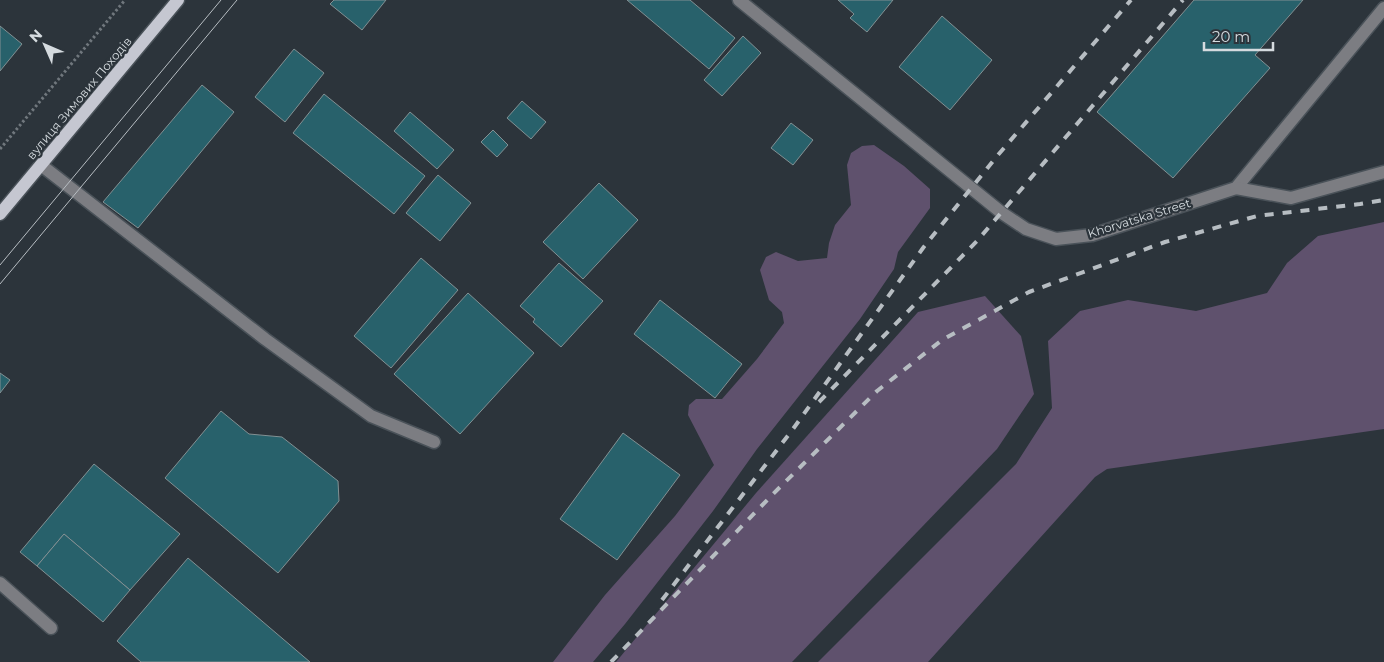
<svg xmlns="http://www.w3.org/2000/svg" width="1384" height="662" viewBox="0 0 1384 662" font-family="Montserrat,sans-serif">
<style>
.green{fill:#5f516d}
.building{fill:#28616b;stroke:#829093}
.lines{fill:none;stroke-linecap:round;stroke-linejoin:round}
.minor-casing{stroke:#4a5259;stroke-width:15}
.major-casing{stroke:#4a5259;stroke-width:15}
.path{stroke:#70777d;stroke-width:3;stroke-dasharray:2.5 2.5;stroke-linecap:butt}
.minor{stroke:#7c7d82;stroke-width:12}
.major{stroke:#c5c7d1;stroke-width:12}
.tram{stroke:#b7bdc2;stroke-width:1}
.rail{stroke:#b7bdc2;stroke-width:4;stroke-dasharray:9 9;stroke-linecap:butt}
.labels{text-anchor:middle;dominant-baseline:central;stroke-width:4.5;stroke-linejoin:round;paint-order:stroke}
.street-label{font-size:12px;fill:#d5dbdf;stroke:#2c343b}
</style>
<rect width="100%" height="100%" fill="#2c343b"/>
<!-- green -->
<g class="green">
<path d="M874,145L904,166L930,189V208L898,252L894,269L860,319L757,449L713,511L625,624L593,662H553L605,595L675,516L714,465L688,415L689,405L696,399H722L757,359L784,323L782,312L769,300L760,270L766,257L776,252L798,261L827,258L829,243L835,225L851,205L847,165L851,153L862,146Z"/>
<path d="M1384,222V429L1107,469L1095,477L928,662H818L1016,464L1052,408L1048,341L1080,311L1128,300L1196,311L1267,293L1287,263L1318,236Z"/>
<path d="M985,296L1021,336L1034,394L997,449L792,662H616L756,493L918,312Z"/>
</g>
<!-- building -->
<g class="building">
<path d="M334,0H386L362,30L330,4Z"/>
<path d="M627,0H690L735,38L709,69Z"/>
<path d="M838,0H893L867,32L850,18L854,14Z"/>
<path d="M1194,0H1303L1255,55L1270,68L1173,178L1097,112Z"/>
<path d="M942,16L992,60L950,110L899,67Z"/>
<path d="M0,26L22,44L0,71Z"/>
<path d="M743,36L761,53L722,96L704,80Z"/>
<path d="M294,49L324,73L285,122L255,97Z"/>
<path d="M202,85L234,112L138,228L103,202Z"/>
<path d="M324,94L425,176L394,214L293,133Z"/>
<path d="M522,101L546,122L531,139L507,118Z"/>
<path d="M410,112L454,150L437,169L394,131Z"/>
<path d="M791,123L813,140L793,165L771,148Z"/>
<path d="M493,130L508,145L497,157L481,142Z"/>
<path d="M438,175L471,203L440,241L406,213Z"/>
<path d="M599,183L638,220L583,279L543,242Z"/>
<path d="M421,258L458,290L391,368L354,336Z"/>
<path d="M559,263L603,301L561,347L533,322L535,319L520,306Z"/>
<path d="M468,293L534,353L460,434L394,374Z"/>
<path d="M660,300L742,364L715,398L634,334Z"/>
<path d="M0,373L10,380L0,393Z"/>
<path d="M221,411L249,434L282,437L338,481L339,501L278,573L165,478Z"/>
<path d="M623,433L680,475L617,560L560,519Z"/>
<path d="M94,464L180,534L130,590L64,534L37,566L20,552Z"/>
<path d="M64,534L130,590L103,622L37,566Z"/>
<path d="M188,558L310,662H141L117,641Z"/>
</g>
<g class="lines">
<!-- minor casing -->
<g class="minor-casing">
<g id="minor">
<path d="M739,0L1002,213L1026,229L1056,239L1092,235L1236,188L1384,8"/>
<path d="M41,165L265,339L371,416L434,442"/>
<path d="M1236,188L1291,198L1384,172"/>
<path d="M0,583L51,628"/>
</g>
</g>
<!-- major casing -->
<g class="major-casing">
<path id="major" d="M0,214L178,0"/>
</g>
<!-- path -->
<path class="path" d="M0,149L125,0"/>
<!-- minor -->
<use href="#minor" class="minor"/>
<!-- major -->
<use href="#major" class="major"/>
<!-- tram -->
<g class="tram">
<path d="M0,265L221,0"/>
<path d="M0,284L237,0"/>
</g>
<!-- rail -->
<g class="rail">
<path d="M819,402L977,241L1183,0"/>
<path d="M662,600L793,429L923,248L998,155L1131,0"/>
<path d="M611,662L772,495L877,391L942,340L1029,292L1165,242L1257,216L1360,204L1384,200"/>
</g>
</g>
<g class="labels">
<!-- street labels -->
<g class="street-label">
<text transform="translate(79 98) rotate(-50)">вулиця Зимових Походів</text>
<text transform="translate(1139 218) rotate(-17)">Khorvatska Street</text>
</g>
</g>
<!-- north arrow -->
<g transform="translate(45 45) rotate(315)" stroke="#2c343b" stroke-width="4" paint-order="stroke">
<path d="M0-4L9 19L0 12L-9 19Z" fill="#d5dbdf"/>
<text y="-8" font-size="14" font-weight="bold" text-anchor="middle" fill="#d5dbdf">N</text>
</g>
<!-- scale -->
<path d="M1204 42v8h69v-8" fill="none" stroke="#d5dbdf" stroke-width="2.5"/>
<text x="1212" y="42" font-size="15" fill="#d5dbdf" stroke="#2c343b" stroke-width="4" paint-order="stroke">20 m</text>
</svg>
